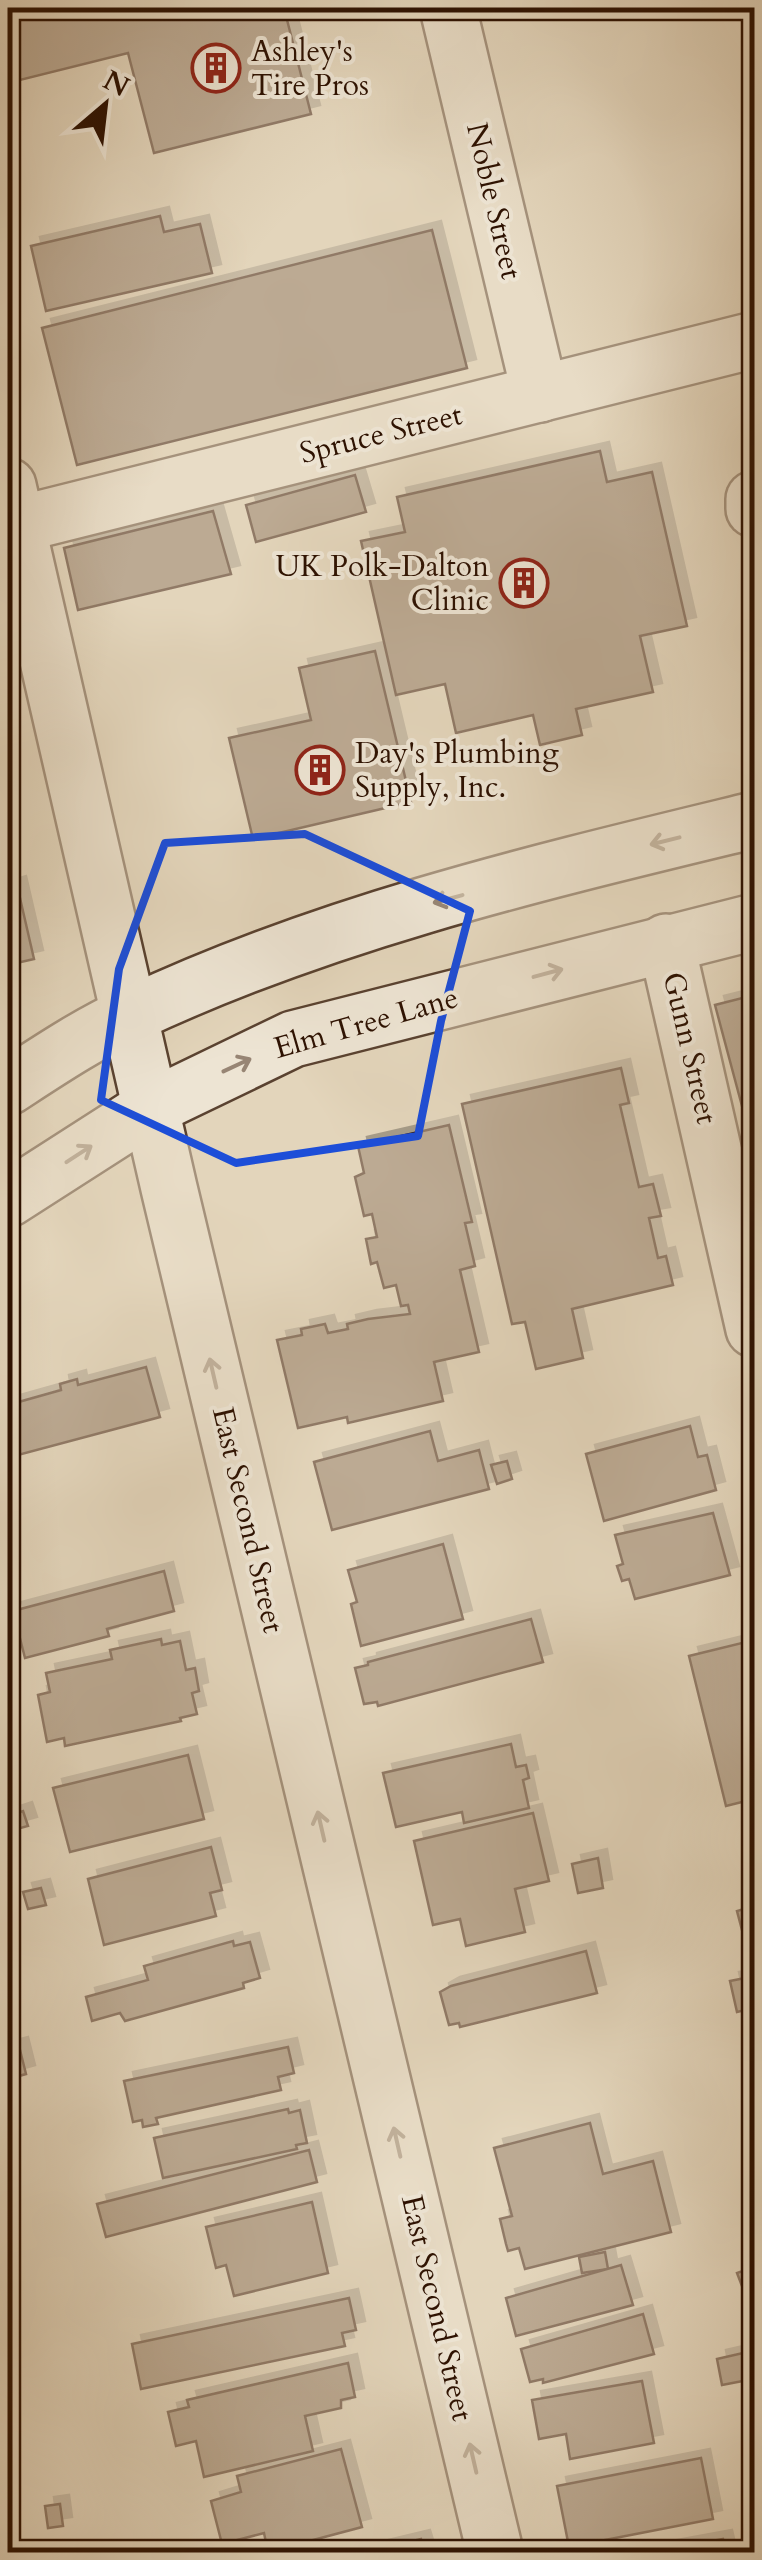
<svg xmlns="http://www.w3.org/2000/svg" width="762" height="2560" viewBox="0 0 762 2560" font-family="Cardo,serif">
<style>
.building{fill:#8c7762;stroke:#2d1101;stroke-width:2.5;filter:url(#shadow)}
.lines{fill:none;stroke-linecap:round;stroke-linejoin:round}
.minor-casing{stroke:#5a4230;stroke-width:60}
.minor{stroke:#ede4d3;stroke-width:55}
.oneway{stroke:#978574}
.marked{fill:none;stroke:#1d4ed8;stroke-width:8;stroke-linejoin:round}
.labels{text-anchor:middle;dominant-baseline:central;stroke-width:8;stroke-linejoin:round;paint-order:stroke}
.poi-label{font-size:30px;fill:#2d1101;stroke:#ede4d3;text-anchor:start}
.street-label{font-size:30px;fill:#2d1101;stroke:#ede4d3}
</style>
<defs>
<filter id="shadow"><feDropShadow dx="9" dy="-9" stdDeviation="0" flood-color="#0004"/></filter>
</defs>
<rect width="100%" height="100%" fill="#e3d5bb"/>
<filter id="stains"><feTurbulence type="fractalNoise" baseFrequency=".002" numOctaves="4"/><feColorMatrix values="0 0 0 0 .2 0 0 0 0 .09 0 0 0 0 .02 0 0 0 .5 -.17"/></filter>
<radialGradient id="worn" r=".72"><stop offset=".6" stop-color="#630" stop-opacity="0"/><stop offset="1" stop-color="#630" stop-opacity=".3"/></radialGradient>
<!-- building -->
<g class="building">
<path d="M8,8H284L311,114L154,153L128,53L8,83Z"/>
<path d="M160,216L164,232L200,224L212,273L46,311L31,246Z"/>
<path d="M432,230L467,368L77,465L42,328Z"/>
<path d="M600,451L607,482L652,472L687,626L640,636L653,692L576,709L582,735L540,745L533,715L456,733L445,684L396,695L361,541L405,532L397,497Z"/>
<path d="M355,475L366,512L256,542L246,505Z"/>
<path d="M213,511L231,574L78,610L64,548Z"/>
<path d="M375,651L411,802L253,839L229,738L311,720L299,668Z"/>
<path d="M17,885L34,959L8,965V888Z"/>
<path d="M754,995V1151L715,1005Z"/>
<path d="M621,1068L629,1103L620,1105L639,1187L653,1184L661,1216L649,1218L658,1258L666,1256L673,1285L572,1309L583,1358L536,1369L525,1322L512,1324L462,1104Z"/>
<path d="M449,1125L472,1222L465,1223L475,1266L460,1270L479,1352L434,1362L443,1401L348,1423L347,1417L298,1428L277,1340L302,1335L301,1329L325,1324L328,1333L348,1329L347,1324L368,1319L410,1314L408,1305L401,1306L396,1285L384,1288L377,1262L371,1264L366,1239L377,1237L372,1214L364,1216L355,1177L364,1173L358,1146Z"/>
<path d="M146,1367L160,1417L18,1455L8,1405L61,1390L60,1384L77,1379L78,1385Z"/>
<path d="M690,1426L698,1457L707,1455L716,1490L604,1521L586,1454Z"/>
<path d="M430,1431L438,1461L479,1450L489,1489L332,1530L314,1462Z"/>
<path d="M507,1461L512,1479L497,1484L491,1465Z"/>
<path d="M713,1513L730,1575L635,1599L629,1579L622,1581L617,1566L623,1564L615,1535Z"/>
<path d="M443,1544L463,1619L361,1646L351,1604L357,1602L348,1570Z"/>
<path d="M164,1571L174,1611L107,1629L109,1636L25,1658L13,1611Z"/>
<path d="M531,1619L543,1662L378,1706L377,1702L364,1704L355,1668L368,1665V1662Z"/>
<path d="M161,1639L162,1645L180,1641L186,1670L195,1668L199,1691L192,1693L197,1714L180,1718L181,1721L65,1746L64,1738L47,1742L38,1695L50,1692L46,1673L112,1659L110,1650Z"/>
<path d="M754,1640V1799L726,1806L689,1656Z"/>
<path d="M511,1744L516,1767L526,1765L529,1778L523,1780L529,1808L464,1823L462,1812L396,1827L383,1773Z"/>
<path d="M188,1755L204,1819L70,1852L53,1788Z"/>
<path d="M23,1811L28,1826L13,1830L8,1816Z"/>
<path d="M533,1813L549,1881L515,1889L525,1932L466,1946L460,1919L433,1925L414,1841Z"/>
<path d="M211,1847L222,1890L210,1893L216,1916L104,1945L88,1879Z"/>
<path d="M598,1858L603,1888L578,1893L572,1864Z"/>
<path d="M41,1888L46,1905L28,1909L23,1892Z"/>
<path d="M754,1906V1948L747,1949L737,1911Z"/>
<path d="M233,1941L234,1946L250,1942L260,1978L243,1983L244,1988L125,2021L120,2013L92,2021L86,1997L148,1980L144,1966Z"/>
<path d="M586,1951L597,1993L460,2027L459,2023L449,2025L440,1992L451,1986Z"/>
<path d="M754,1971V2008L737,2012L730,1981L750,1977L749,1972Z"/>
<path d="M19,2046L26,2074L8,2079V2049Z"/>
<path d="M288,2047L294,2073L278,2077L281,2090L156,2118L158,2124L143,2127L142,2120L133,2122L124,2081Z"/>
<path d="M288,2109L289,2113L300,2110L307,2143L296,2145L297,2149L163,2178L154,2138Z"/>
<path d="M590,2123L603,2174L653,2161L671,2232L525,2269L519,2248L508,2251L506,2244L500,2219L512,2216L494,2148Z"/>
<path d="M309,2150L317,2182L106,2237L97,2204Z"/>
<path d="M312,2202L328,2273L234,2296L226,2265L216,2268L206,2227Z"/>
<path d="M605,2252L608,2269L582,2273L579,2257Z"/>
<path d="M621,2265L633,2305L516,2336L506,2298Z"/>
<path d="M754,2267V2291L745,2294L737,2273Z"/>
<path d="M349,2298L356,2330L342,2333L345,2346L141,2389L132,2344Z"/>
<path d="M643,2314L654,2354L543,2383V2379L530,2382L521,2349Z"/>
<path d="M743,2353L748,2380L722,2385L717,2359Z"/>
<path d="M348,2363L355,2397L341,2400V2408L305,2416L313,2451L204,2477L196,2441L176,2446L168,2412L189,2407L187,2400Z"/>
<path d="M642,2381L654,2443L570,2459L566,2434L539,2439L532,2400Z"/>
<path d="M341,2449L362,2527L268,2552L264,2533L222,2544L211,2501L241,2492L237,2476Z"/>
<path d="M701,2458L713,2519L569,2547L557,2486Z"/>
<path d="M60,2504L63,2526L48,2528L45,2506Z"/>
<path d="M421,2539L425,2552H367Z"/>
<path d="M723,2539L726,2552H652Z"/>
</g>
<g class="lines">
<!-- minor casing -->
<g class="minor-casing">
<g id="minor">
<path d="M448,8L540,394"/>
<path d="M8,486L169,1188L495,2552"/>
<path d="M754,499V509"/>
<path d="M8,527L754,340"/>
<path d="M666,942L754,1329"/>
<path d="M8,1087C48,1061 88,1034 132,1014C329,921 544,871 754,820"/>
<path d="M8,1199L150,1108L293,1039L754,922"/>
</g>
</g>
<!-- minor -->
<use href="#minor" class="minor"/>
</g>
<!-- one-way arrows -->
<defs><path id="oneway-shaft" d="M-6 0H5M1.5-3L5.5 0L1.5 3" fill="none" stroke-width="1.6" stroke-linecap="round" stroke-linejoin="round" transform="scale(2.5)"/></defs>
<g class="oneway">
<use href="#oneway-shaft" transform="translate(665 841) rotate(166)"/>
<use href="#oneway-shaft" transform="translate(448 899) rotate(165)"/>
<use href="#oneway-shaft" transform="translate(548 973) rotate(-15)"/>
<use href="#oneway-shaft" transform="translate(237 1065) rotate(-25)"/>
<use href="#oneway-shaft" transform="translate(79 1154) rotate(-33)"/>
<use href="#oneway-shaft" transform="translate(213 1373) rotate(-103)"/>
<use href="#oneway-shaft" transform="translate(321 1826) rotate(-103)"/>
<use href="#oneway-shaft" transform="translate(397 2142) rotate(-103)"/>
<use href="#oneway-shaft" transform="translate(473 2458) rotate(-103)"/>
</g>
<!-- marked area -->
<path d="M0 0H762V2560H0ZM305,834L470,911L441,1021L418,1136L236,1163L101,1100L119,969L165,843Z" fill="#e3d5bb" fill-opacity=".55" fill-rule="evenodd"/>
<path class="marked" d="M305,834L470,911L441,1021L418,1136L236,1163L101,1100L119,969L165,843Z"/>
<!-- icons -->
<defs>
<g id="building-ring" transform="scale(2.5)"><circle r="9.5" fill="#ede4d3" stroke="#8f2418" stroke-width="1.5"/><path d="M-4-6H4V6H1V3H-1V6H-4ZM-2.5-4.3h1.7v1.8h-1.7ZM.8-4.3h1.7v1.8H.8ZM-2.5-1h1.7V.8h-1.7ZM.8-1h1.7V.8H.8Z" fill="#8f2418"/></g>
</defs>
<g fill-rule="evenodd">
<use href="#building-ring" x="216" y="68"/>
<use href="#building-ring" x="524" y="583"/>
<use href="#building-ring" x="320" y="770"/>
</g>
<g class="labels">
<!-- poi labels -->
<g class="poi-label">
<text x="251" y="51">Ashley's<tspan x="251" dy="34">Tire Pros</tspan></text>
<text x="489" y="566" text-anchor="end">UK Polk-Dalton<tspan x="489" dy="34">Clinic</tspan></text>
<text x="355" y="753">Day's Plumbing<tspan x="355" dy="34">Supply, Inc.</tspan></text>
</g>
<!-- street labels -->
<g class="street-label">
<text transform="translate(494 201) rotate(77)">Noble Street</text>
<text transform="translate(381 434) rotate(-14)">Spruce Street</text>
<text transform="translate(366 1023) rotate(-16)">Elm Tree Lane</text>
<text transform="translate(690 1048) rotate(77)">Gunn Street</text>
<text transform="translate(248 1520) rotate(77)">East Second Street</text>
<text transform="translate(437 2308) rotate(77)">East Second Street</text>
</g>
</g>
<!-- margin -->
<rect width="762" height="2560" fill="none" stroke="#e3d5bb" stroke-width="40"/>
<rect x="10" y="10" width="742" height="2540" fill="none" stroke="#2d1101" stroke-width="5"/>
<rect x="20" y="20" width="722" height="2520" fill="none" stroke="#2d1101" stroke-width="2.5"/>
<!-- north arrow -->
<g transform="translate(105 105) rotate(28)" stroke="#ede4d3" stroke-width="8" paint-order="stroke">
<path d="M0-8L18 38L0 25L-18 38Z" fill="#2d1101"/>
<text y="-15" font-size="28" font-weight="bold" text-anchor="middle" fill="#2d1101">N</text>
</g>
<rect width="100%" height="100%" filter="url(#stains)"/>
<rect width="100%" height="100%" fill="url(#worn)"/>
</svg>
